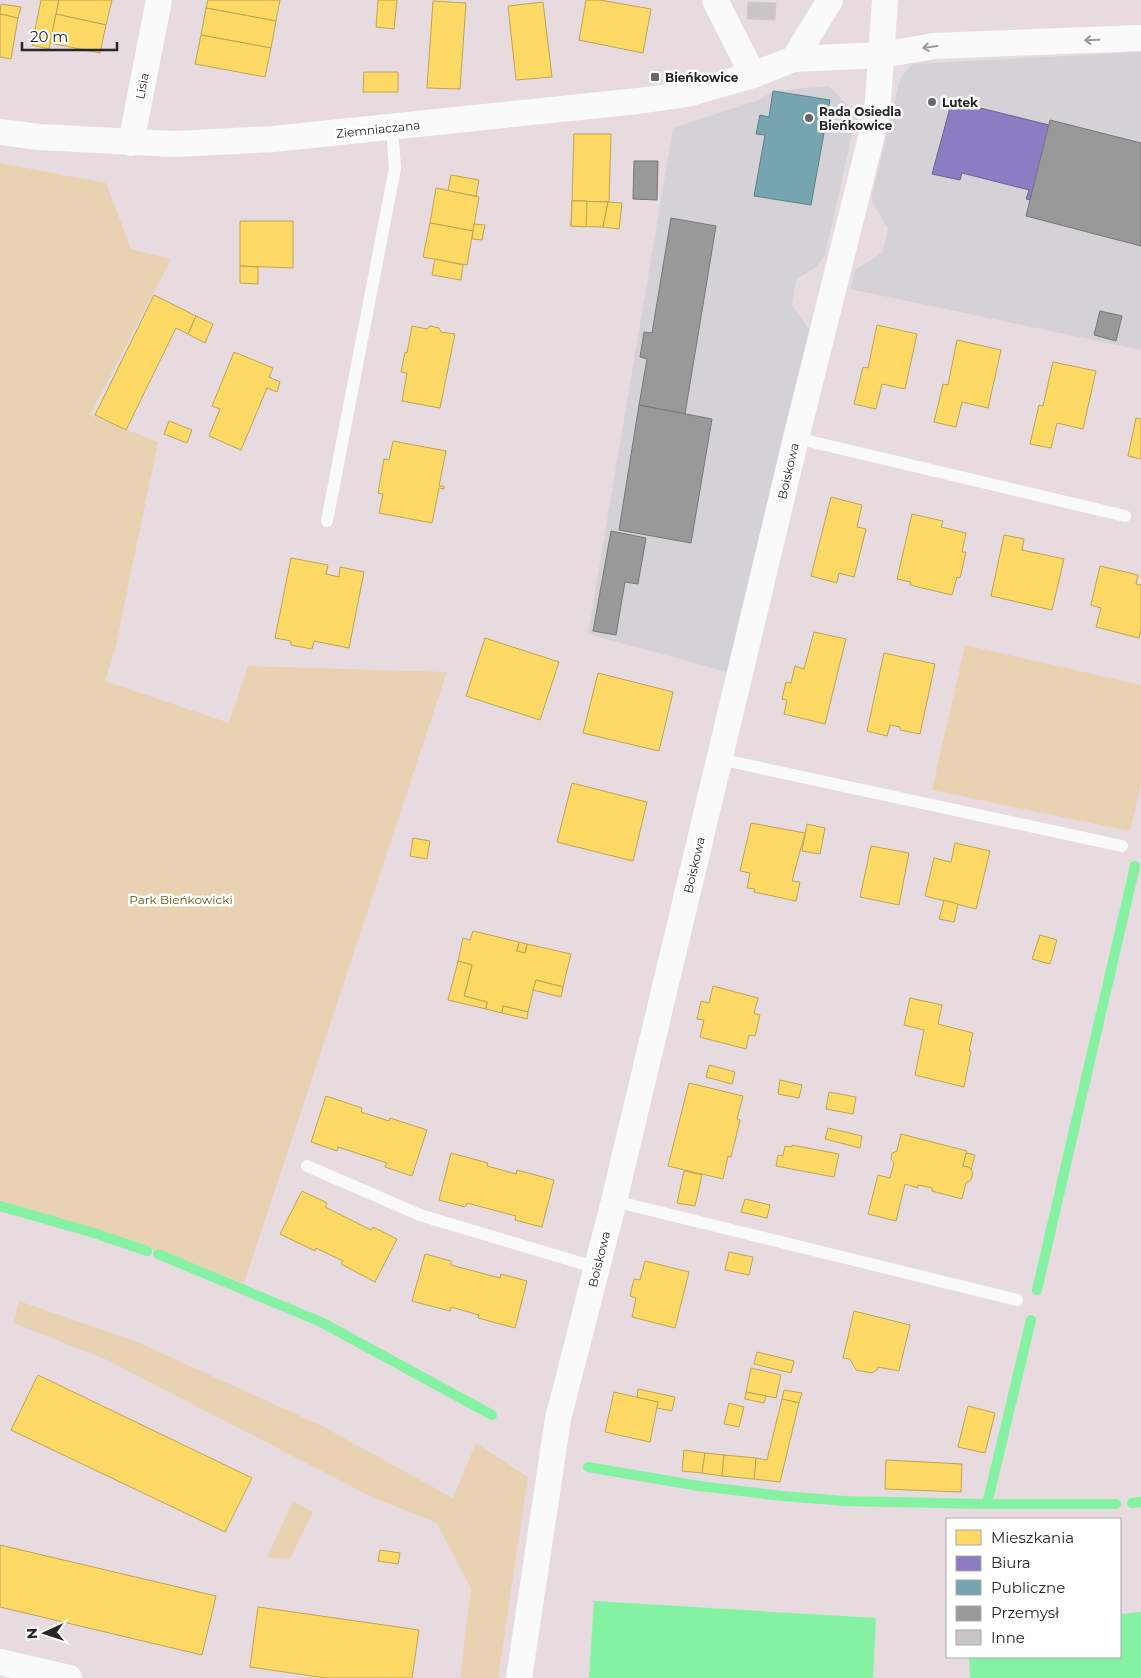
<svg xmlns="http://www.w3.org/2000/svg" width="1141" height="1678" viewBox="0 0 1141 1678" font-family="Montserrat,sans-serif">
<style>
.industrial{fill:#d4d2d7}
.green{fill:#e8d2b1}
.water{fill:#85f1a3}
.homes{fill:#ffd966;stroke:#bea453}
.offices{fill:#8e7cc3;stroke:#6f6294}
.public{fill:#76a5af;stroke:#5e7f86}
.industry{fill:#999;stroke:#777}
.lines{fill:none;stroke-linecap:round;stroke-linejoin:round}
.stream{stroke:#85f1a3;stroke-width:10}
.building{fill:#ccc5c8;stroke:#d2c7cb}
.lane{stroke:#fbfafa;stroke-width:12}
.street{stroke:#fbfafa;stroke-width:26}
.oneway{stroke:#9c9b9b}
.poi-dot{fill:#6a6668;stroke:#fff;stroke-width:2}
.labels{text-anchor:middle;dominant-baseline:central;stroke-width:5;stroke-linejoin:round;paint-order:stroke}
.poi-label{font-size:12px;font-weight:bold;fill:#272727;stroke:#fff;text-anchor:start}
.street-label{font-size:12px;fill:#272727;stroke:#fff}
.park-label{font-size:12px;fill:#695911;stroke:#fff}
</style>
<rect width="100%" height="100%" fill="#e7dbe0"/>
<!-- industrial -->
<g class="industrial">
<path d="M1141,52V350L850,289L855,270L883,252L888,228L871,200L900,79L912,64Z"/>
<path d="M829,86L855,113L854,125L825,256L816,267L796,280L792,305L812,333L727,672L588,634L673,128L759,100L773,91Z"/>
</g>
<!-- green -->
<g class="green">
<path d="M0,163L106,183L131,249L171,259L90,415L158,442L115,650L105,681L229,723L248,666L447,672L244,1283L161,1252L0,1201Z"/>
<path d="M965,645L1141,685V785L1130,831L932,790Z"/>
<path d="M19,1301L135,1341L322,1426L453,1498L476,1443L528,1477L498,1678H460L471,1589L437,1523L374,1498L105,1359L14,1323Z"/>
<path d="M293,1501L313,1512L290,1559L267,1557Z"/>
</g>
<!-- water -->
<g class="water">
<path d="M594,1601L876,1618L873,1678H589Z"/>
<path d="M1141,1612V1678H970L969,1657H1120V1614Z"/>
</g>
<!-- homes -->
<g class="homes">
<path d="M41,0H59L49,49L32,45Z"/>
<path d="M59,0H112L106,25L56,14Z"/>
<path d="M208,0H280L276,21L206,8Z"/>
<path d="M378,0H397L394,29L376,27Z"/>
<path d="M586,0H600L651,9L643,53L579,40Z"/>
<path d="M433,1L466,3L460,89L427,88Z"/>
<path d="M543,2L552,77L516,80L508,6Z"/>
<path d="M1,4L21,7L18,18L0,14Z"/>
<path d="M206,8L276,21L271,48L201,35Z"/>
<path d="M0,14L18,18L11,59L0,57Z"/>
<path d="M56,14L106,25L100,53L50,43Z"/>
<path d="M201,35L271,48L265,77L195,64Z"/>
<path d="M364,72H398V92H363Z"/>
<path d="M574,134H611L609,202L572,201Z"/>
<path d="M451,175L479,180L476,196L448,191Z"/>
<path d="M436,188L479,197L473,231L430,223Z"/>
<path d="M572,201L608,202L603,227L571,226Z"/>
<path d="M572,201H587L586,227L571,226Z"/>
<path d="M608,202L622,203L619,229L603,227Z"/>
<path d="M240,221H293V268L240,266Z"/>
<path d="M430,223L473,231L467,265L423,257Z"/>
<path d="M474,224L485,225L482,240L472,239Z"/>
<path d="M435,259L463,265L461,280L432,275Z"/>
<path d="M240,266L258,267V284L240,283Z"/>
<path d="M154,295L196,316L188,334L176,328L126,430L95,415Z"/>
<path d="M196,316L213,324L205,343L188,334Z"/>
<path d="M877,325L917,334L905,389L882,384L876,409L854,404L863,367L868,368Z"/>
<path d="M412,326L427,329L430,326L439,328L441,332L455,334L440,408L402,401L407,373L401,372L405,352L407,353Z"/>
<path d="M957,340L1001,350L988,408L962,402L956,427L934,422L943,384L948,385Z"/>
<path d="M234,352L273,368L269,377L280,382L277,392L267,388L241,450L209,436L220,409L212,406Z"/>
<path d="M1053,362L1096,371L1083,429L1057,423L1051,448L1030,444L1039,405L1043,406Z"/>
<path d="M1136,418L1141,419V459L1128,456Z"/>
<path d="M169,421L192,430L187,443L164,434Z"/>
<path d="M393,441L446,451L439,486H444V489L439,488L432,523L379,513L383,494L378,493L384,459L389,460Z"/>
<path d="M831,497L862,505L857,527L866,529L854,577L839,573L837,583L811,576Z"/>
<path d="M912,514L943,521L941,527L966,533L962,552H966L960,578L957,577L952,595L910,585L911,582L897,579Z"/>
<path d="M1004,535L1024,539L1022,550L1064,559L1052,610L991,596Z"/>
<path d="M291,558L328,565L326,574L339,577L340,567L364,572L349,648L314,641L312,649L291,645V641L275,638Z"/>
<path d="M1100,566L1138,575L1136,584L1141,585V629L1139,638L1096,627L1101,608L1091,605Z"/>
<path d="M814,632L846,639L825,724L784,714L787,700L782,699L786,682L791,683L795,666L804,669Z"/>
<path d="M485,638L559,662L540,720L466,696Z"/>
<path d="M884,653L935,664L920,734L900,730V727L890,725L887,736L867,731Z"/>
<path d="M598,673L673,692L659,751L583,733Z"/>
<path d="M572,783L647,802L633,861L557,842Z"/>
<path d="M751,823L805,833L792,881L800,882L796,901L754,892L755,889L747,888L750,873L740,871Z"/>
<path d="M807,824L825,828L820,854L802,851Z"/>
<path d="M413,838L430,841L427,859L410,856Z"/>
<path d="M955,843L990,851L976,909L925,896L934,858L951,862Z"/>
<path d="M871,846L909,853L899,905L860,897Z"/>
<path d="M944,900L958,904L954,922L939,919Z"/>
<path d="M473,931L519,942L517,951L525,953L527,944L571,954L563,987L536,980L528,1012L503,1006L502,1013L486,1009L487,1002L464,996L472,965L458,961L463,938L470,940Z"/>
<path d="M1040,935L1057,940L1050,964L1032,959Z"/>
<path d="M519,942L527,944L525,953L517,951Z"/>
<path d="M458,961L472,965L464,996L487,1002L486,1009L448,1000Z"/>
<path d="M536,980L563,987L561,997L533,990Z"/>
<path d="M713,986L758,998L754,1013L760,1015L755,1036L749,1035L746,1049L700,1037L704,1020L697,1019L701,1001L709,1003Z"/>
<path d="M910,998L942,1005L938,1024L973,1033L969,1051H971L964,1087L915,1075L924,1030L904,1025Z"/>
<path d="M503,1006L528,1012L527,1019L502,1013Z"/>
<path d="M709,1065L735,1072L732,1084L706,1077Z"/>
<path d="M780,1080L802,1085L799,1098L778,1094Z"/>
<path d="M689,1083L743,1096L737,1119L740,1120L731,1157L728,1156L723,1179L668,1166Z"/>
<path d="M829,1092L856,1097L853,1114L826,1109Z"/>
<path d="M326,1096L362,1108L361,1112L389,1121L390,1118L427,1130L412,1176L385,1167L387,1163L338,1147L337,1151L311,1142Z"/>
<path d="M828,1128L862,1136L860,1148L825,1139Z"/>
<path d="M901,1134L967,1151L963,1166L969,1167L973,1172L971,1180L966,1183L962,1199L932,1191V1188L923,1186L918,1185V1188L905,1184L896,1221L868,1214L878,1175L890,1178L894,1163L891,1159L892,1153L897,1151Z"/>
<path d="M792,1145L839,1154L834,1177L776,1166L778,1155L783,1156L785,1146L792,1147Z"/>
<path d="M451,1153L488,1163L487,1166L516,1174L517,1170L554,1180L542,1227L515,1220L516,1216L467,1203L465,1207L439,1200Z"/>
<path d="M966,1153L975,1155L971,1170L969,1167L963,1166Z"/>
<path d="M684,1171L702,1175L695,1206L677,1203Z"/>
<path d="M302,1191L327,1203L325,1207L371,1230L373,1227L397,1239L375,1282L341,1264L343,1261L316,1248L315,1251L280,1234Z"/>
<path d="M745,1199L770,1205L767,1218L741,1212Z"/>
<path d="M729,1252L753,1257L749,1275L725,1270Z"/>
<path d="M425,1254L451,1261V1265L500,1278L501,1274L527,1281L515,1328L478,1318L479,1315L451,1307L450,1311L412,1301Z"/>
<path d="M645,1261L689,1272L675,1328L632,1317L636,1298L630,1296L634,1279L640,1280Z"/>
<path d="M854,1311L910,1325L899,1371L878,1367L877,1370L872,1373L856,1370L850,1359L843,1358Z"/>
<path d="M757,1352L794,1361L791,1373L754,1364Z"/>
<path d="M751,1368L781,1375L776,1398L746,1392Z"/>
<path d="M38,1375L252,1478L225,1532L11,1430Z"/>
<path d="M638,1389L675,1397L672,1411L657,1408L658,1402L637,1398Z"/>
<path d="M784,1390L802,1393L799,1403L782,1399Z"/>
<path d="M614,1392L658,1402L650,1442L605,1432Z"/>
<path d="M746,1392L766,1396L764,1403L745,1399Z"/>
<path d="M782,1399L799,1403L780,1482L754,1479L756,1458L767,1460Z"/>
<path d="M729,1403L744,1407L739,1427L724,1424Z"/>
<path d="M968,1406L995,1413L985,1453L958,1447Z"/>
<path d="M684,1450L705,1453L702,1473L682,1471Z"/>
<path d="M705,1453L724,1455L722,1476L702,1473Z"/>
<path d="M724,1455L756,1458L754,1479L722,1476Z"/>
<path d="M886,1460L962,1464L961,1492L885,1489Z"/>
<path d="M0,1545L216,1596L202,1655L0,1607Z"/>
<path d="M380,1550L400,1553L398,1564L378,1561Z"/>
<path d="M258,1607L419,1630L412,1678H326L250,1667Z"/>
</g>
<!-- offices -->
<path class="offices" d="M948,100L1049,125L1030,200L1026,199L1029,190L962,173L960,180L932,174L951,104L948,103Z"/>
<!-- public -->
<path class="public" d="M773,91L830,100L811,205L754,196L765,135L756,134L760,115L769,117Z"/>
<!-- industry -->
<g class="industry">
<path d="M1050,120L1141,143V246L1026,216Z"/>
<path d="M634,161H658L657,200L633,199Z"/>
<path d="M671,218L716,226L685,414L639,405L647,359L640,357L644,332L652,333Z"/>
<path d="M1100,311L1122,316L1116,341L1094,335Z"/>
<path d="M639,405L712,419L691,543L619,530Z"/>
<path d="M611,531L646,538L638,584L625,582L616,635L593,631Z"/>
</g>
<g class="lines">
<!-- stream -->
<g class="stream">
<path d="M0,1206L94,1233L147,1251"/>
<path d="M158,1254L321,1322L492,1415"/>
<path d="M1037,1290L1135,866"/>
<path d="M588,1467L699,1486L782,1496L845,1501L987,1504H1116"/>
<path d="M1132,1503L1141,1502"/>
<path d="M987,1504L1031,1320"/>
</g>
</g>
<!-- building -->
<path class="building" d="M748,2L776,3L775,20L747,19Z"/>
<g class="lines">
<!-- lane -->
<g class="lane">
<path d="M796,438L1125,516"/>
<path d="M327,521L395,168L392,127"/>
<path d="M719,759L1122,846"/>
<path d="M307,1166L420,1215L597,1268"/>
<path d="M614,1201L1017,1300"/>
</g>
<!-- street -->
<g class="street">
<path d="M715,0L753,75"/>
<path d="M794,59L882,55L934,46L1141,38"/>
<path d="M0,132L39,137L175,144L273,139L638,101L687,94L753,75L794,59L830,0"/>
<path d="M131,143L159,0"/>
<path d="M0,1662L69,1678"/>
<path d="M519,1678L558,1419L614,1201L796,438L875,122L878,101L885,0"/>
</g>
</g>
<!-- one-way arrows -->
<defs><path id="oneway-shaft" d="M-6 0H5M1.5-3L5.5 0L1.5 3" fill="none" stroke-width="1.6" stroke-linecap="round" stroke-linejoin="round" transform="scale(1.25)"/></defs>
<g class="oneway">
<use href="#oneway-shaft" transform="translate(1092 40) rotate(178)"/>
<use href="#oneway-shaft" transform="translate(930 47) rotate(172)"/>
</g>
<!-- markers -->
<g class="poi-dot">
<rect x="650" y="72" width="10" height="10" rx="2.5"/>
<circle cx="932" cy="102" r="5"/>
<circle cx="809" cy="118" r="5"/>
</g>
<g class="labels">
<!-- poi labels -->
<g class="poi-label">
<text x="665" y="77">Bieńkowice</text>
<text x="942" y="102">Lutek</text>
<text x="819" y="111">Rada Osiedla<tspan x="819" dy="14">Bieńkowice</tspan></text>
</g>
<!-- street labels -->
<g class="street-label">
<text transform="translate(142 86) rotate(-79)">Lisia</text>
<text transform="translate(378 129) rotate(-6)">Ziemniaczana</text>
<text transform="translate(788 471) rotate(-77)">Boiskowa</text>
<text transform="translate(694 865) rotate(-77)">Boiskowa</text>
<text transform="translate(599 1259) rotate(-76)">Boiskowa</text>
</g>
<!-- park labels -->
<g class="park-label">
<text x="181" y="899">Park Bieńkowicki</text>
</g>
</g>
<!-- legend -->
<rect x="946" y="1518" width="175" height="140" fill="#ffffff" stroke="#a9a9a9"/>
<rect x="956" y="1530" width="25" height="15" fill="#ffd966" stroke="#a9a9a9"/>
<text x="991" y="1543" font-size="15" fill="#272727">Mieszkania</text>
<rect x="956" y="1556" width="25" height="15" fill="#8e7cc3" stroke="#a9a9a9"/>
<text x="991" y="1568" font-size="15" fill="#272727">Biura</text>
<rect x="956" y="1580" width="25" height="15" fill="#76a5af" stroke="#a9a9a9"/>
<text x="991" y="1593" font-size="15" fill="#272727">Publiczne</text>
<rect x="956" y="1606" width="25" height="15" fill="#999999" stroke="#a9a9a9"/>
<text x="991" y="1618" font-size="15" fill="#272727">Przemysł</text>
<rect x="956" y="1630" width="25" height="15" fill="#ccc5c8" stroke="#a9a9a9"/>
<text x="991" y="1643" font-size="15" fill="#272727">Inne</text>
<!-- north arrow -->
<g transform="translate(45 1633) rotate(267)" stroke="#ffffff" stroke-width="4" paint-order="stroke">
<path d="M0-4L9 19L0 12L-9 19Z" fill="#272727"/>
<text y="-8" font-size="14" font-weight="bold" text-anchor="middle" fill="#272727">N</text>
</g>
<!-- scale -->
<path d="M22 42v8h95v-8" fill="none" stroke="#272727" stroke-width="2.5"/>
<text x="30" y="42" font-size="15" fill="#272727" stroke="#ffffff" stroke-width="4" paint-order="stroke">20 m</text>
</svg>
